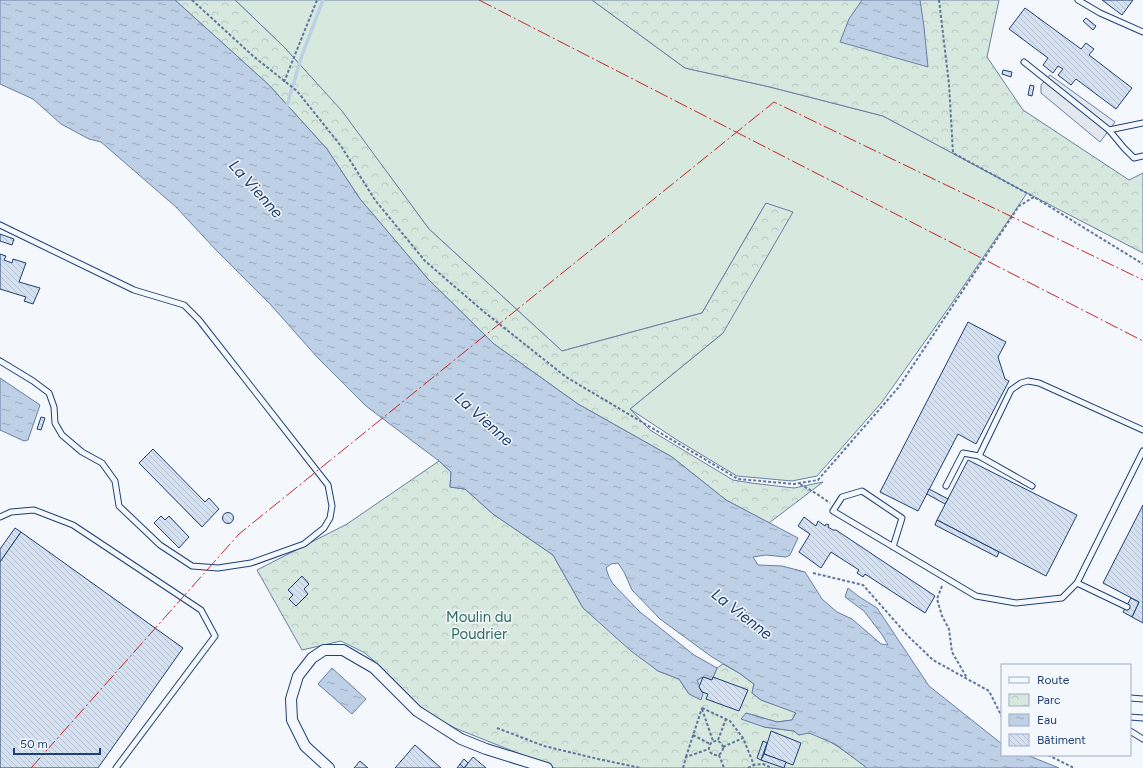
<svg xmlns="http://www.w3.org/2000/svg" width="1143" height="768" viewBox="0 0 1143 768" font-family="Figtree,sans-serif">
<style>
.grass{fill:#d7e8df;stroke:#687fa3}
.park{fill:url(#park-crowns);stroke:#687fa3}
.parking{fill:#e3e8f0;stroke:#687fa3}
.water{fill:url(#water-ripples);stroke:#687fa3}
.lines{fill:none;stroke-linecap:round;stroke-linejoin:round}
.stream{stroke:#bed0e5;stroke-width:3.5}
.building{fill:url(#building-back-hatch);stroke:#1d3f73}
.service-casing{stroke:#1d3f73;stroke-width:7}
.minor-casing{stroke:#1d3f73;stroke-width:12}
.path{stroke:#5e769c;stroke-width:2;stroke-dasharray:3 2;stroke-linecap:butt}
.service{stroke:#f4f7fb;stroke-width:5}
.minor{stroke:#f4f7fb;stroke-width:10}
.power{stroke:#c62828;stroke-width:1;stroke-dasharray:14 3 2 3;stroke-linecap:butt}
.labels{text-anchor:middle;dominant-baseline:central;stroke-width:3;stroke-linejoin:round;paint-order:stroke}
.park-label{font-size:15px;fill:#2c6c60;stroke:#f4f7fb}
.water-label{font-size:16px;font-style:italic;fill:#1d3f73;stroke:#f4f7fb}
</style>
<defs>
<pattern id="park-crowns" width="20" height="18" patternUnits="userSpaceOnUse"><rect width="20" height="18" fill="#d7e8df"/><path d="M2 6a3 3 0 1 1 6 0M12 15a3 3 0 1 1 6 0" fill="none" stroke="#b8c8c3"/></pattern>
<pattern id="water-ripples" width="26" height="14" patternUnits="userSpaceOnUse"><rect width="26" height="14" fill="#bed0e5"/><path d="M2 4q2-2 4 0t4 0M15 11q2-2 4 0t4 0" fill="none" stroke="#9aaabe"/></pattern>
<pattern id="building-back-hatch" width="6" height="6" patternUnits="userSpaceOnUse"><rect width="6" height="6" fill="#d5e0f0"/><path d="M-1 5l2 2M0 0l6 6M5-1l2 2" fill="none" stroke="#b6c1d1"/></pattern>
</defs>
<rect width="100%" height="100%" fill="#f4f7fb"/>
<!-- grass -->
<path class="grass" d="M235,0H592L685,68L770,87L883,116L1027,193L950,306L882,402L817,476L792,481L737,476L677,440L630,409L723,333L766,203L702,313L562,351L429,229L341,111L284,47Z"/>
<!-- park -->
<g class="park">
<path d="M175,0H235L284,47L342,111L429,229L562,351L702,313L766,203L793,212L723,333L630,409L650,430L733,480L751,483L794,488L823,482L769,523L726,500L672,457L578,404L494,344L428,279L360,199L327,149L269,85Z"/>
<path d="M592,0H999L987,57L1023,110L1129,180L1143,173V253L1027,193L883,116L770,87L685,68Z"/>
<path d="M439,461L451,472L450,487L465,489L493,514L553,555L583,608L658,671L679,679L689,694L699,687L697,680L703,677L712,680L717,668L723,664L739,673L754,684L752,693L761,700L796,712L792,720L777,722L746,713L764,727L794,731L799,735C802,734 805,733 808,733C822,733 856,759 867,768H555L455,728L434,717L417,704L384,670L365,653L341,641L302,650L257,570L347,524Z"/>
</g>
<!-- parking -->
<path class="parking" d="M1050,75L1115,122L1100,142L1041,93V85Z"/>
<!-- water -->
<g class="water">
<path d="M0,0H175L269,85L327,149L360,199L428,279L494,344L578,404L672,457L726,500L798,538L790,555L786,557L766,555L753,557L758,565L782,566L805,572L822,599L837,612L852,619L881,644L888,645L883,636L864,611L845,597L848,588L858,596L877,608L929,686L1002,744V755H1027L1059,768H867L835,744L809,733L799,735L794,731L764,727L741,719L746,713L777,722L792,720L796,713L761,700L752,693L754,684L739,673L712,657L660,619L632,590L624,572L618,563L611,564L606,568L609,577L613,584L640,612L694,655L717,668L712,680L703,677L697,680L703,694L701,700L689,694L679,679L658,671L631,651L583,608L553,555L493,514L465,489L450,487L451,472L439,461L366,406L317,357L271,305L216,250L176,207L101,142L89,139L61,124L33,99L0,84Z"/>
<path d="M862,0H920L924,27L928,67L840,42L849,19Z"/>
<path d="M0,378L40,405L28,440L24,441L0,430Z"/>
<path d="M332,668L366,699L352,714L318,684Z"/>
</g>
<g class="lines">
<!-- stream -->
<path class="stream" d="M286,109L301,58L323,0"/>
</g>
<!-- building -->
<g class="building">
<path d="M1102,0H1133L1122,15Z"/>
<path d="M1025,8L1081,49L1086,43L1094,49L1089,55L1132,88L1116,109L1076,79L1071,85L1058,75L1063,69L1058,66L1053,73L1043,65L1048,58L1009,29Z"/>
<path d="M1086,18L1096,26L1093,30L1083,21Z"/>
<path d="M1003,70L1012,72L1011,77L1002,74Z"/>
<path d="M1030,85L1034,86L1032,96L1028,95Z"/>
<path d="M0,234L14,239L12,245L0,241Z"/>
<path d="M0,254L6,256L4,260L12,263L13,259L26,263L19,282L40,288L33,304L24,301L26,297L0,289Z"/>
<path d="M968,322L1006,342L998,357L1005,379L1009,381L976,444L958,434L918,511L880,492Z"/>
<path d="M41,417L45,418L41,430L37,429Z"/>
<path d="M153,449L205,502L209,498L219,509L202,527L139,463Z"/>
<path d="M968,460L1077,515L1046,576L937,520Z"/>
<path d="M929,489L948,499L945,504L927,494Z"/>
<path d="M1143,505V623L1132,617L1139,602L1103,583Z"/>
<circle cx="228" cy="518" r="5.5"/>
<path d="M161,516L165,520L169,516L189,537L179,548L154,523Z"/>
<path d="M804,517L816,526L818,521L825,526L826,524L829,525L828,527L833,530H836L935,596L925,613L865,574L863,577L857,573L859,570L831,552L821,568L799,552L810,534L798,526Z"/>
<path d="M937,520L999,552L997,557L935,525Z"/>
<path d="M15,528L21,532L0,562V549Z"/>
<path d="M21,532L183,648L98,768H0V562Z"/>
<path d="M302,576L309,584L304,589L308,594L296,606L289,599L293,595L288,590Z"/>
<path d="M1131,598L1139,602L1132,617L1123,612Z"/>
<path d="M703,677L712,680L713,677L748,690L739,711L706,699L708,694L702,692L699,687Z"/>
<path d="M771,731L801,743L793,765L764,754Z"/>
<path d="M763,741L767,743L761,760L757,758Z"/>
<path d="M415,745L441,768H395Z"/>
<path d="M764,754L786,762L784,768L761,760Z"/>
<path d="M473,757L486,768H457L460,764L464,768Z"/>
<path d="M464,759L468,763L464,768L460,764Z"/>
<path d="M360,761L368,768H354Z"/>
</g>
<g class="lines">
<!-- service casing -->
<g class="service-casing">
<g id="service">
<path d="M1078,0L1100,13L1143,32"/>
<path d="M1024,62L1109,130L1143,123"/>
<path d="M1109,130L1124,148L1134,158L1143,156"/>
<path d="M0,225L134,290L184,305L199,320L328,485L332,506L330,518L324,528L304,544L251,563L218,568L192,566L160,545L119,506L115,481L102,463L82,452L62,435L55,423L54,407L49,393L33,381L0,361"/>
<path d="M979,456L1011,390L1021,383L1028,381L1039,383L1143,430"/>
<path d="M946,486L963,453L979,456L1032,486"/>
<path d="M0,517L11,512L34,510L73,525L201,610L215,636L116,768"/>
<path d="M893,547L902,518L862,491L842,497L833,511L976,596L1016,603L1062,598L1077,583L1143,451"/>
<path d="M1077,583L1127,607"/>
<path d="M1130,698L1143,699"/>
<path d="M1130,717L1143,718"/>
<path d="M1130,731L1143,739"/>
</g>
</g>
<!-- minor casing -->
<g class="minor-casing">
<path id="minor" d="M329,768L305,746L292,720L291,699L298,676L312,658L324,650H343L374,668L417,711L461,739L486,749L547,768"/>
</g>
<!-- path -->
<g class="path">
<path d="M192,0L253,56L297,91L341,146L375,200L425,261L483,311L566,377L738,479L794,484L818,480L898,388L1019,206L1034,197L1143,264"/>
<path d="M939,0L949,84L953,153L1034,197"/>
<path d="M284,82L317,0"/>
<path d="M800,484L817,494L830,503"/>
<path d="M813,573L863,585L908,636L933,660L989,691L1002,717"/>
<path d="M942,586L937,599L942,616L949,629L952,652L967,678"/>
<path d="M702,708L730,721L743,738L754,765L763,764L772,768"/>
<path d="M702,709L713,741"/>
<path d="M497,728L544,746L598,759L641,768"/>
<path d="M693,735L710,744"/>
<path d="M718,740L726,719"/>
<circle cx="716" cy="748" r="7"/>
<path d="M723,747L743,738"/>
<path d="M719,755L724,768"/>
<path d="M1048,755L1074,768"/>
<path d="M686,757L702,708"/>
<path d="M683,768L686,757L709,749"/>
<path d="M748,768L754,765"/>
</g>
<!-- service -->
<use href="#service" class="service"/>
<!-- minor -->
<use href="#minor" class="minor"/>
<!-- power -->
<g class="power">
<path d="M479,0L1143,341"/>
<path d="M31,768L239,534L774,102L1143,280"/>
</g>
</g>
<g class="labels">
<!-- park labels -->
<g class="park-label">
<text x="479" y="617">Moulin du<tspan x="479" dy="17">Poudrier</tspan></text>
</g>
<!-- water labels -->
<g class="water-label">
<text transform="translate(256 189) rotate(48)">La Vienne</text>
<text transform="translate(484 419) rotate(42)">La Vienne</text>
<text transform="translate(742 614) rotate(38)">La Vienne</text>
</g>
</g>
<!-- legend -->
<rect x="1001" y="664" width="130" height="92" fill="#f4f7fb" stroke="#9eadc5"/>
<rect x="1009" y="677" width="20" height="6" fill="#f4f7fb" stroke="#9eadc5"/>
<text x="1037" y="684" font-size="12" fill="#1d3f73">Route</text>
<rect x="1009" y="694" width="20" height="12" fill="url(#park-crowns)" stroke="#9eadc5"/>
<text x="1037" y="704" font-size="12" fill="#1d3f73">Parc</text>
<rect x="1009" y="714" width="20" height="12" fill="url(#water-ripples)" stroke="#9eadc5"/>
<text x="1037" y="724" font-size="12" fill="#1d3f73">Eau</text>
<rect x="1009" y="734" width="20" height="12" fill="url(#building-back-hatch)" stroke="#9eadc5"/>
<text x="1037" y="744" font-size="12" fill="#1d3f73">Bâtiment</text>
<!-- scale -->
<path d="M14 748v6h86v-6" fill="none" stroke="#1d3f73" stroke-width="2"/>
<text x="20" y="748" font-size="12" fill="#1d3f73" stroke="#f4f7fb" stroke-width="3" paint-order="stroke">50 m</text>
</svg>
